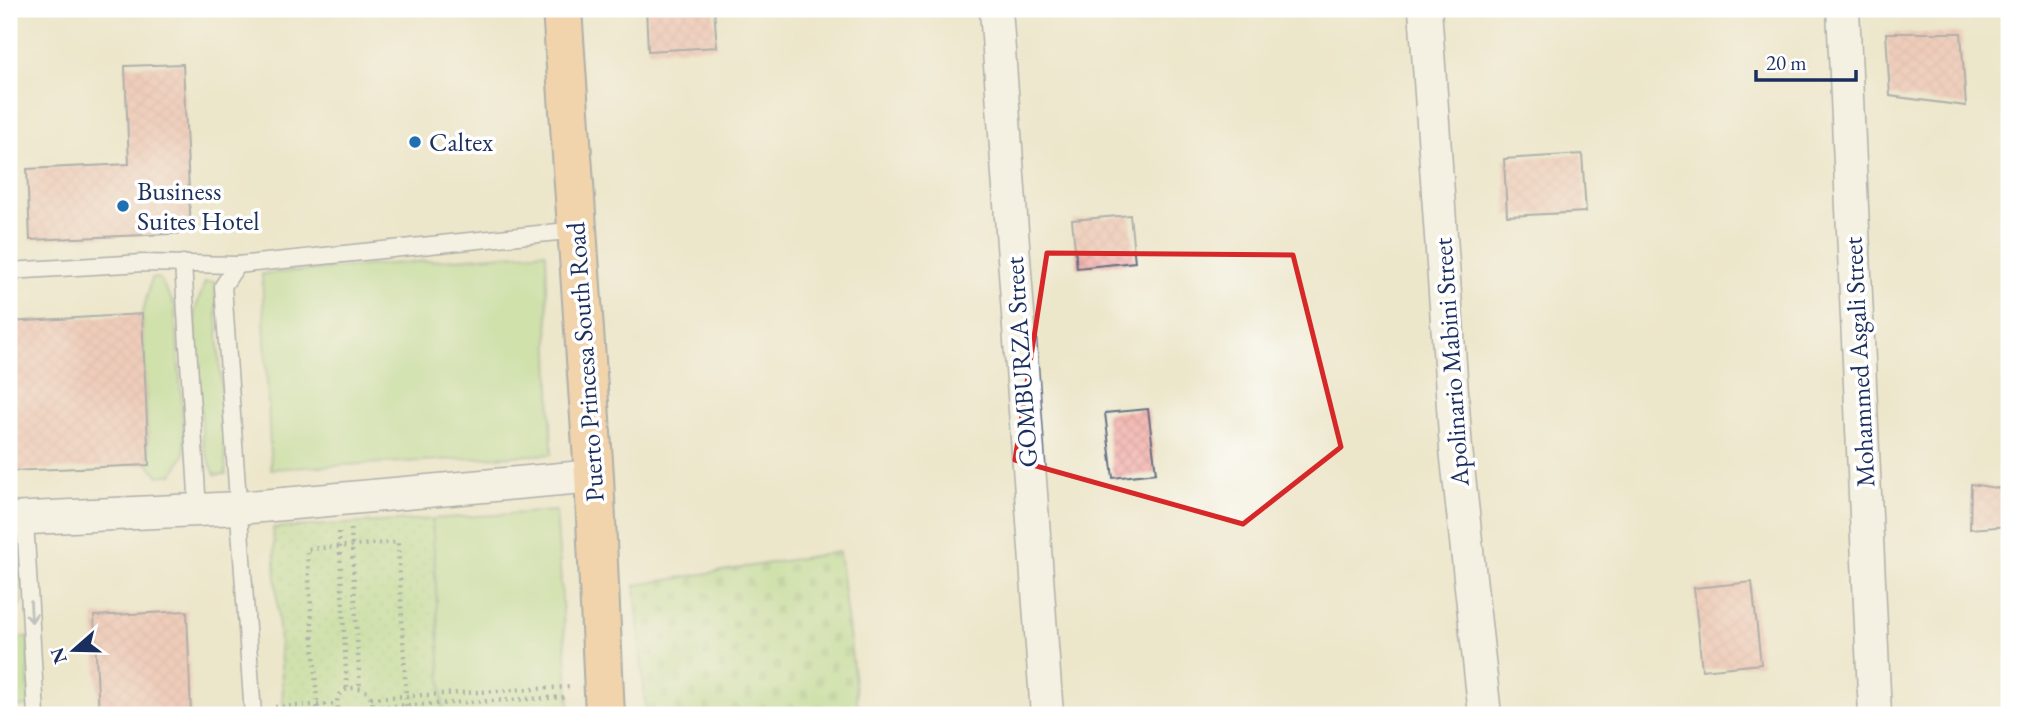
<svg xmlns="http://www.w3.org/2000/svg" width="2018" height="724" viewBox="0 0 2018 724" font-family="'EB Garamond',serif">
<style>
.green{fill:#addb88;stroke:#648573;stroke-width:2}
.cemetery{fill:url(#cemetery-stones);stroke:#648573;stroke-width:2}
.park{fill:url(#park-dots);stroke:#648573;stroke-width:2}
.building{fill:url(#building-cross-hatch)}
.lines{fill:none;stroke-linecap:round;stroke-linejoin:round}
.service-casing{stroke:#646f84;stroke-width:19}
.minor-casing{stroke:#646f84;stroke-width:35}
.primary-casing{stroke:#646f84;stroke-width:42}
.path{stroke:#646f84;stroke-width:4.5;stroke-dasharray:2 5;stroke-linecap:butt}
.service{stroke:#fff;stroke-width:16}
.minor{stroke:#fff;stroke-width:32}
.primary{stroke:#f5bf86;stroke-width:38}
.oneway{stroke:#8d97ae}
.marked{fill:none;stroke:#d62828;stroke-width:5;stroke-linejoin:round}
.poi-dot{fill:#1f6fb2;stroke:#fff;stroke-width:2.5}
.labels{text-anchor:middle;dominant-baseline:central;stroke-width:7;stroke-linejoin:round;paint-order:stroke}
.poi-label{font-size:26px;fill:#1b2f5e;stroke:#fff;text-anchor:start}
.street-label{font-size:26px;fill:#1b2f5e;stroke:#fff}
</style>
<defs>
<pattern id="cemetery-stones" width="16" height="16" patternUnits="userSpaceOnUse" patternTransform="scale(1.75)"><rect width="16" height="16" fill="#addb88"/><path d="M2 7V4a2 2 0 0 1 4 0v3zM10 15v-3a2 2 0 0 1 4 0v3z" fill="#94bc78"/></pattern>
<pattern id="park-dots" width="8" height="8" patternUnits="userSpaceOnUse" patternTransform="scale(1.75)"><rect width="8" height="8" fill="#addb88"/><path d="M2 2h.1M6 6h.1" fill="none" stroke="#94bc78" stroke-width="1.8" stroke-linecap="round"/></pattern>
<pattern id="building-cross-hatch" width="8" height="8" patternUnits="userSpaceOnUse" patternTransform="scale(1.75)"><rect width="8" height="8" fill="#f2ada6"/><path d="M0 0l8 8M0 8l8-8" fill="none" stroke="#cf9591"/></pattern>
</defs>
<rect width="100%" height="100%" fill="#fff"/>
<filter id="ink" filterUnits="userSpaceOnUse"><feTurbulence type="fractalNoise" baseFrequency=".0143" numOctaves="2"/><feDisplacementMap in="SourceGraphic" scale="14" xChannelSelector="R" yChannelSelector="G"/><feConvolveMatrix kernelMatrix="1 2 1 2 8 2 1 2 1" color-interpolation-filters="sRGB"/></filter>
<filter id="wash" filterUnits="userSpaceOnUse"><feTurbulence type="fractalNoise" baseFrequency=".00686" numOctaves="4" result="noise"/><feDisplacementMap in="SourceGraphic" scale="28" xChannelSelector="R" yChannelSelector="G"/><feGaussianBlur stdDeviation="1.57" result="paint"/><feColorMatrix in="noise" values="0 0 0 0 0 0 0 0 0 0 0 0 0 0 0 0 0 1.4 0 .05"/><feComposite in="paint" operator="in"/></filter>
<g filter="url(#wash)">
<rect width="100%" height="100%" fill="#ece6ca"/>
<!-- green -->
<g class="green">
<path d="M546,252L552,454L271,469L262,274Z"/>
<path d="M152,278H159L175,306L185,453L173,474L159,476L149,465L142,314Z"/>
<path d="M205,282H215L226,474L215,475L203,445L195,311Z"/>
<path d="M556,511L570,715H443L432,519Z"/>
<path d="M9,532H15L21,539V606H9Z"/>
<path d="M28,637L29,706L10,707L9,638Z"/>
</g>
<!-- cemetery -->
<path class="cemetery" d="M839,552L859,715H646L635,585Z"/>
<!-- park -->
<path class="park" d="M432,519L443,715H284L273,528Z"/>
<g id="blocks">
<!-- building -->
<g class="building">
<path d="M646,9H714L717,47L648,51Z"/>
<path d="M1886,33H1961L1966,106L1890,96Z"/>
<path d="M183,64L191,233L30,240L27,169L129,164L125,66Z"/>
<path d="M1582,154L1586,212L1507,216L1504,159Z"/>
<path d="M1130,215L1135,262L1077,268L1072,220Z"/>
<path d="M142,314L149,465L9,471V322Z"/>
<path d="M1148,409L1156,473L1113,478L1105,413Z"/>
<path d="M1971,484L2009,490V526L1970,529Z"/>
<path d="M1752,582L1761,664L1702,670L1694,588Z"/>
<path d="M187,611L191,715H99L94,616Z"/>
</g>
</g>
</g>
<g filter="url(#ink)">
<use href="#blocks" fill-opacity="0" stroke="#646f84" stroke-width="2"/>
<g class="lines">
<!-- service casing -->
<g class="service-casing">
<g id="service">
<path d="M183,263L198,510"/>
<path d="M9,271L143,263L237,265"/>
<path d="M25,519L36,715"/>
<path d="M253,715L223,286L237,265L577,230"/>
</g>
</g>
<!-- minor casing -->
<g class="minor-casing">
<g id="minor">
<path d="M996,9L1047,715"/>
<path d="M1425,9L1456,449L1485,715"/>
<path d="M1843,9L1875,715"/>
<path d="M9,519L239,508L594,476"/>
</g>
</g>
<!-- primary casing -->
<g class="primary-casing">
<path id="primary" d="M562,9L594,476L605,715"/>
</g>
<!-- path -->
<g class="path">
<path d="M351,529L360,689"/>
<path d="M339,532L347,689"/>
<path d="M371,698L569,687"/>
<path d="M275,707L337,704"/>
<path d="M373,707L568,697"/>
<path d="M191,713L228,710"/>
<path d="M318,715L307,549L398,542L407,715"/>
<path d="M340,715C323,680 385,678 370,715"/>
</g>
<!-- service -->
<use href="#service" class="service"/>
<!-- minor -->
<use href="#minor" class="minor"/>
<!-- primary -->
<use href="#primary" class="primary"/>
</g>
<!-- one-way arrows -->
<defs><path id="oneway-shaft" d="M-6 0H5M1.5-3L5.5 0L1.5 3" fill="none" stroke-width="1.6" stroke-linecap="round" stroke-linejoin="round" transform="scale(1.75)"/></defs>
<use class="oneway" href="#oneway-shaft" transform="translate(31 612) rotate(87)"/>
</g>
<!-- marked area -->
<path d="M0 0H2018V724H0ZM1047,253L1293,255L1341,447L1243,524L1015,460Z" fill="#ece6ca" fill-opacity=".55" fill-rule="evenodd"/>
<path class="marked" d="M1047,253L1293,255L1341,447L1243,524L1015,460Z"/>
<!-- markers -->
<g class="poi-dot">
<circle cx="415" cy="142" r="7"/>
<circle cx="123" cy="206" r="7"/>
</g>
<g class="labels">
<!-- poi labels -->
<g class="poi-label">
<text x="429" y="142">Caltex</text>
<text x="137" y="191">Business<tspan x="137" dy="30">Suites Hotel</tspan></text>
</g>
<!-- street labels -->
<g class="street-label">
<text transform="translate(585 362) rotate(-94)">Puerto Princesa South Road</text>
<text transform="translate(1021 362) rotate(-94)">GOMBURZA Street</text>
<text transform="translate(1451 362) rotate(-94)">Apolinario Mabini Street</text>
<text transform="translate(1859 362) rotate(-93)">Mohammed Asgali Street</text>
</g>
</g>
<!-- margin -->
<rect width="2018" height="724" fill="none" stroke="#fff" stroke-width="35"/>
<!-- north arrow -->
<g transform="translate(74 650) rotate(250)" stroke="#ffffff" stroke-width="5" paint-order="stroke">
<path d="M0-5L12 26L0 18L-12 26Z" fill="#1b2f5e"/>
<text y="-10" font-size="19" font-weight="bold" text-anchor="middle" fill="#1b2f5e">N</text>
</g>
<!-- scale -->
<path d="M1756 70v10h100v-10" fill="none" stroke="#1b2f5e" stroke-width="3.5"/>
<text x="1766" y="70" font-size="21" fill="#1b2f5e" stroke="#ffffff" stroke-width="5" paint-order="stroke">20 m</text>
</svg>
